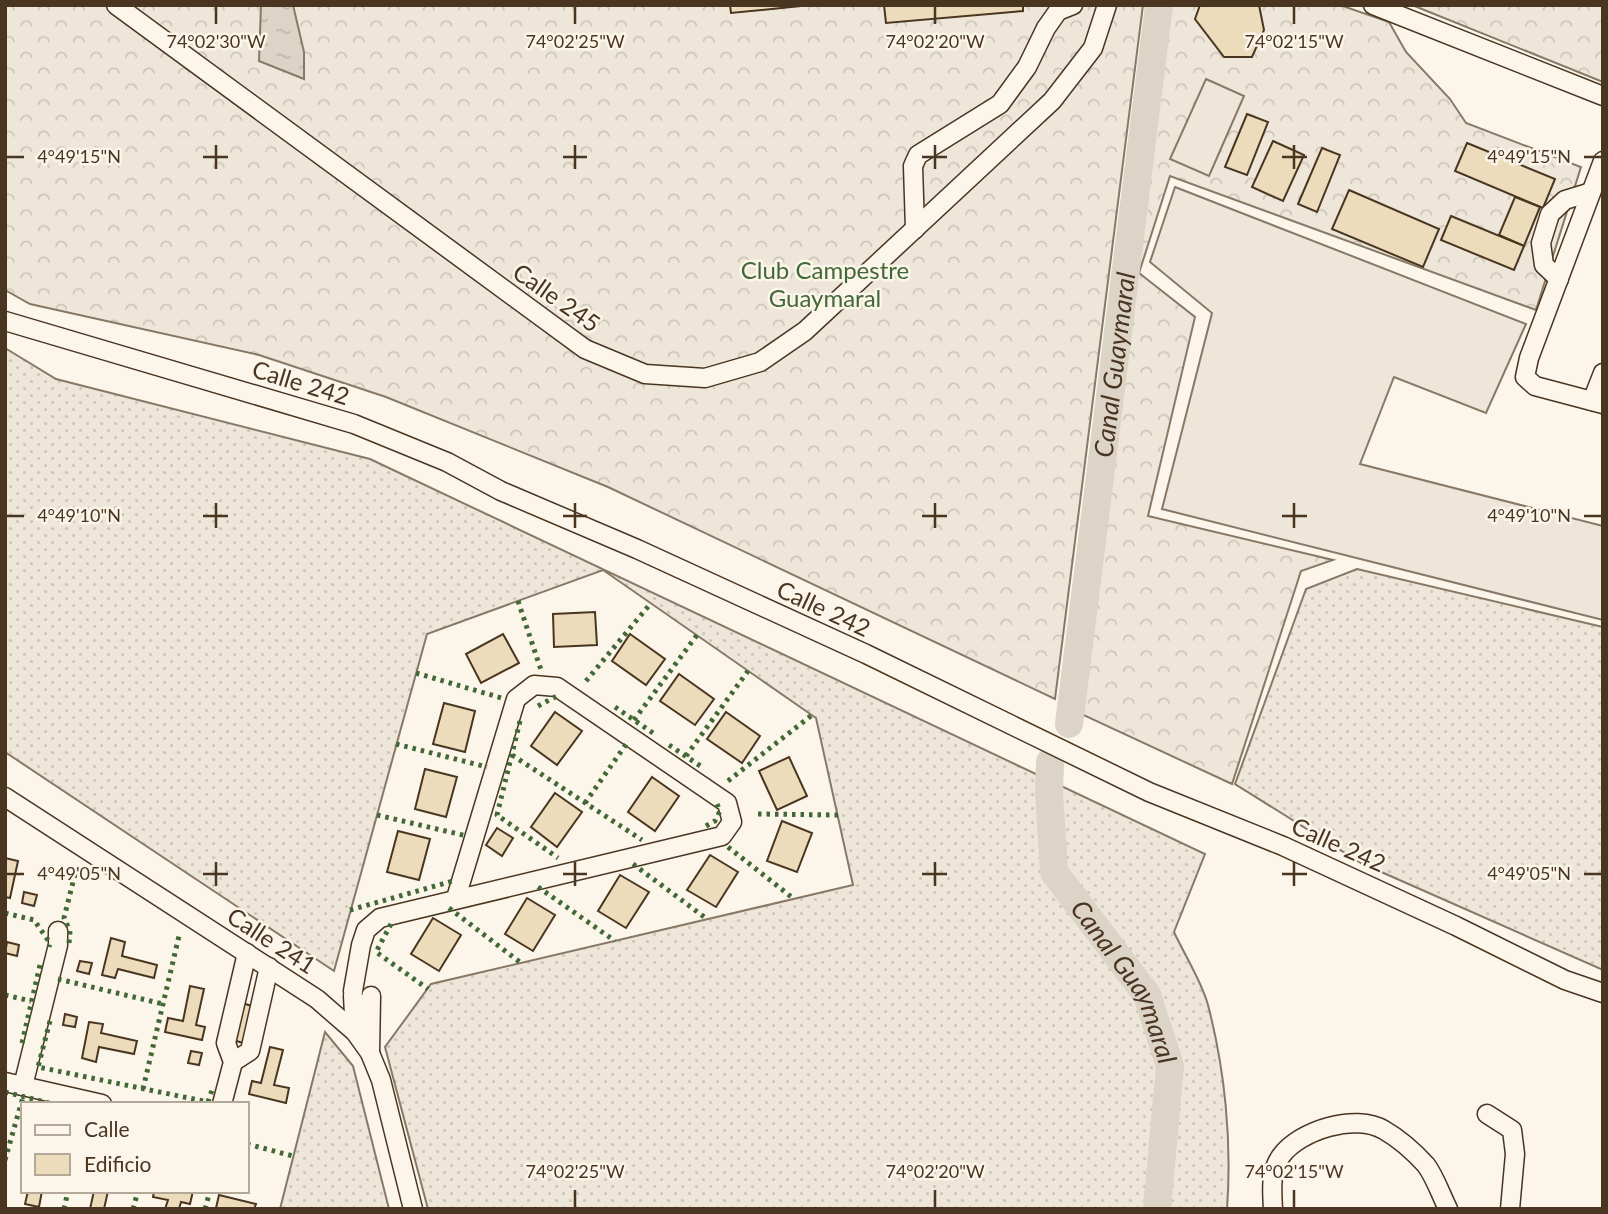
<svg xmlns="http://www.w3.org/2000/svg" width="1608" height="1214" viewBox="0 0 1608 1214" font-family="Lato,sans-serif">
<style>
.grass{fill:url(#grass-dots);stroke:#887966;stroke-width:2}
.forest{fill:url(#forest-crowns);stroke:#887966;stroke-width:2}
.pitch{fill:#ede6d9;stroke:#887966;stroke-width:2}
.water{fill:url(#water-ripples);stroke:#887966;stroke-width:2}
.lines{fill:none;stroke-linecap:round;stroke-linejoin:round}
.river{stroke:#dcd4c6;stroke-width:28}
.building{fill:#ecdcbc;stroke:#4a3520;stroke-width:2}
.minor-casing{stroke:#4a3520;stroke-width:21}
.minor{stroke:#fbf6e9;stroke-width:18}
.hedge{stroke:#436837;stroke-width:5;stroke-dasharray:3.5 5;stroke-linecap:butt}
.ticks{fill:none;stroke:#4a3520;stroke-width:2.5}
.labels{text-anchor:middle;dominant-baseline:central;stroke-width:5;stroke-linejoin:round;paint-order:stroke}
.park-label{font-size:24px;fill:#436837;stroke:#fbf6e9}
.street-label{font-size:24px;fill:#4a3520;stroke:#fbf6e9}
.water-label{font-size:26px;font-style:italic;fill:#4a3520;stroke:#fbf6e9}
.ticks-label{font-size:18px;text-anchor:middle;fill:#4a3520;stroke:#fbf6e9;stroke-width:5;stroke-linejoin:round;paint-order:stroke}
</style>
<defs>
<pattern id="grass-dots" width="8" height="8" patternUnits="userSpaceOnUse" patternTransform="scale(1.75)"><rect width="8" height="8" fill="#ede6d9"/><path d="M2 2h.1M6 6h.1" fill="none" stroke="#cdc6ba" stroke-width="1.8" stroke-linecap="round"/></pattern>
<pattern id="forest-crowns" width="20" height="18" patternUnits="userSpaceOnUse" patternTransform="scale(1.75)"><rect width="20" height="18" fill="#ede6d9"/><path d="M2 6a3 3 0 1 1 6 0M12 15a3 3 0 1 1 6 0" fill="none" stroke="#cdc6ba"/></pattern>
<pattern id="water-ripples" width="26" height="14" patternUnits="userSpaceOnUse" patternTransform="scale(1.75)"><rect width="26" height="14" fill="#dcd4c6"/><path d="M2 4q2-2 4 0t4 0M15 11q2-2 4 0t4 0" fill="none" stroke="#beb7aa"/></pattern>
</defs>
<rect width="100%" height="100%" fill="#fbf6e9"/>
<!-- grass -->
<g class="grass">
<path d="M5,348L56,379L370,459L1205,854L1174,932C1185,956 1201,980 1208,1005C1225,1070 1232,1142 1227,1209H428L385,1047L431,984L853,885L816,718L603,570L427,634L334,971L5,752Z"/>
<path d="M1357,569L1603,627V970L1361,863L1235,784L1306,589Z"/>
<path d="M325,1032L353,1066L389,1209H280Z"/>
</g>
<!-- forest -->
<g class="forest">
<path d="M5,5H1143L1055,699L608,487L386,397L259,355L30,304L5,290Z"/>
<path d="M1161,5H1340L1389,22L1406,52L1450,99L1466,123L1581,167L1536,310L1170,176L1139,273L1195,317L1148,516L1333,560L1301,571L1232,784L1064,706Z"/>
<path d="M1412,5H1603V82Z"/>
</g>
<!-- pitch -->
<g class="pitch">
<path d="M1206,79L1244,96L1209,176L1170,159Z"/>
<path d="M1175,187L1526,324L1486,413L1394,377L1360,464L1603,526V620L1162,509L1212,313L1150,262Z"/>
</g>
<!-- water -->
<path class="water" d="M261,5H293L304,52V79L259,61Z"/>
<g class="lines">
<!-- river -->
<g class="river">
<path id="s1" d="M1069,724L1159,5"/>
<path id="s2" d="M1050,762L1049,793L1054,872L1147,995L1170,1066L1157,1209"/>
</g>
</g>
<!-- building -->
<g class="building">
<path d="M730,5H811L731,13Z"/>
<path d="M884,5H1023V11L886,23Z"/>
<path d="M1200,5H1259L1264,30L1252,57H1224L1195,19Z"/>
<path d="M1247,114L1268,122L1247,175L1225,167Z"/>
<path d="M1273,141L1304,155L1283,201L1252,187Z"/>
<path d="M1467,143L1555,179L1543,208L1455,171Z"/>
<path d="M1322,148L1340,155L1317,212L1298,204Z"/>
<path d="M1349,190L1439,229L1423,267L1332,229Z"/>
<path d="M1515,197L1540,207L1524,246L1499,235Z"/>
<path d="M1451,216L1524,246L1514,270L1441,240Z"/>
<path d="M595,612L597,645L554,647L553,614Z"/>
<path d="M503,634L519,663L481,683L466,654Z"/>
<path d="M630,634L665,659L646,685L612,661Z"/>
<path d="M679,674L714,699L695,725L660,701Z"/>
<path d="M444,703L475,711L465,752L433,744Z"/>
<path d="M555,712L582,731L557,765L531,746Z"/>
<path d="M726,712L760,736L742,763L707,739Z"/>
<path d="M789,757L807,796L777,810L759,771Z"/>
<path d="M425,769L457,777L446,817L415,809Z"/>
<path d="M652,777L679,796L655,831L628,812Z"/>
<path d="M555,793L582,812L557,847L531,827Z"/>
<path d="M782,821L812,833L797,872L767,861Z"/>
<path d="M497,828L513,838L502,856L486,845Z"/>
<path d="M398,831L430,839L419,880L387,872Z"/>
<path d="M710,855L738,872L716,907L687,890Z"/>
<path d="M5,858L18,861L10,898L5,897Z"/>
<path d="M620,875L649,892L626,928L598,911Z"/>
<path d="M24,892L37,895L34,906L22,903Z"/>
<path d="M527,898L555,915L533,951L505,934Z"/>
<path d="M433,918L461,935L439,971L411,954Z"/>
<path d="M111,938L125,942L122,956L157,965L154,978L118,969L115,978L102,975Z"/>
<path d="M7,942L19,945L17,956L5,953Z"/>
<path d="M80,961L92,963L89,974L77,971Z"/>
<path d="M190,986L204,989L196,1025L205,1027L202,1040L165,1032L168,1018L183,1021Z"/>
<path d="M242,1003L252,1006L243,1043L233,1040Z"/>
<path d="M65,1014L77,1017L75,1027L63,1025Z"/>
<path d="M89,1022L103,1024L101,1033L137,1041L134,1054L99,1047L96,1062L82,1058Z"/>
<path d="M270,1047L283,1050L274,1085L289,1088L286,1103L249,1094L252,1081L261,1083Z"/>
<path d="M191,1051L202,1053L199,1065L188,1063Z"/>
<path d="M28,1191H42L39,1207L25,1204Z"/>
<path d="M94,1191H108L104,1209H90Z"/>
<path d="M154,1191H193L190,1204L181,1202L179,1209H165L168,1200L153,1197Z"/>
<path d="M219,1195L256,1204L254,1209L216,1208Z"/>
</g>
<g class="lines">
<!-- minor casing -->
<g class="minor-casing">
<g id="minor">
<path d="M116,5L585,349L645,374L705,378L760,362L805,331L1052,101L1093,48L1107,5"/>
<path d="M1373,5L1603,96"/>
<path d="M1603,161L1529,358L1525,377L1535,386L1603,404"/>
<path d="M915,229L913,166L918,155L1000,104L1027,67L1046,28L1058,11L1073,5"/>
<path d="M1559,279L1544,265L1541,243L1550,214L1565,200L1591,192"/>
<path d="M5,321L354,424L447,462L501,491L637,549L866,654L1149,792L1283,846L1456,926L1565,980L1603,993"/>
<path d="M1592,401L1603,373"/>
<path d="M5,797L317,999L355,1032L370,1053L381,1080L413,1209"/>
<path d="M353,991L361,945L366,930L380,918L722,836L732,822L727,803L557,687L534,685L516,699L456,898"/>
<path d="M353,996L355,1032"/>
<path d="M370,1053L371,996"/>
<path d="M233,1062L250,1051L269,967"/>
<path d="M5,1082L102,1104"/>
<path d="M23,1086L58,945V931"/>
<path d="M222,1104L233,1062L226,1043L247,953"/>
<path d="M1487,1114L1512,1130L1515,1154L1510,1209"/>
<path d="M1273,1209C1272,1191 1270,1171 1281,1156C1300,1130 1356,1113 1384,1130C1398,1138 1415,1153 1426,1165C1435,1177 1441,1195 1448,1209"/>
</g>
</g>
<!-- minor -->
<use href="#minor" class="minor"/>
<!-- hedge -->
<g class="hedge">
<path d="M518,601L542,673"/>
<path d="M416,673L505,699"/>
<path d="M586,681L651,603"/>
<path d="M538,706L557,696L559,697"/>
<path d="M615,707L653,733"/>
<path d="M634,720L697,635"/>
<path d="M520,721L497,815L558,858"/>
<path d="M396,744L487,767"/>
<path d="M669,745L702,767"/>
<path d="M512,755L642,840"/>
<path d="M686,756L748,671"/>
<path d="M728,781L812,715"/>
<path d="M585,803L627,743"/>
<path d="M758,814L838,815"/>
<path d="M377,815L467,836"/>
<path d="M706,826L715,821L720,811L716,802"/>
<path d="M728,847L794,899"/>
<path d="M633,864L707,919"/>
<path d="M538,887L615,941"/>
<path d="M449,908L521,963"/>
<path d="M350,910L453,881"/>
<path d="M5,913L34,920L50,943L49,947"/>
<path d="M391,924L376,952L428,989"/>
<path d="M69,943L70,931L64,918L75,874"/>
<path d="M58,979L163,1004"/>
<path d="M5,995L31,1001"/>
<path d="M50,1021L38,1067L208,1102L212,1090"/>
<path d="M22,1043L40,965"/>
<path d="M143,1089L179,936"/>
<path d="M5,1092L53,1104"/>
<path d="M247,1144L293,1156"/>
<path d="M5,1160L23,1097"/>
<path d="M64,1209L68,1191"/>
<path d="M133,1209L138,1191"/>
<path d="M205,1209L210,1191"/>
</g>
</g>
<!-- ticks -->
<path class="ticks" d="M216,7V24M575,7V24M935,7V24M1294,7V24M216,145V169M575,145V169M935,145V169M1294,145V169M7,157H24M203,157H228M563,157H587M922,157H947M1282,157H1307M1584,157H1601M216,503V528M575,503V528M935,503V528M1294,503V528M7,516H24M203,516H228M563,516H587M922,516H947M1282,516H1307M1584,516H1601M216,862V886M575,862V886M935,862V886M1294,862V886M7,874H24M203,874H228M563,874H587M922,874H947M1282,874H1307M1584,874H1601M575,1190V1207M935,1190V1207M1294,1190V1207"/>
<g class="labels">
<!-- park labels -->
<g class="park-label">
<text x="825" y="269">Club Campestre<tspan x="825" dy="28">Guaymaral</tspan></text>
</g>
<!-- street labels -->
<g class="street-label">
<text transform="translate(557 297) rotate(35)">Calle 245</text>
<text transform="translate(301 382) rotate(17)">Calle 242</text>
<text transform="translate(824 608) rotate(25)">Calle 242</text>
<text transform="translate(1339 844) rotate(24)">Calle 242</text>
<text transform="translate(272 940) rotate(33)">Calle 241</text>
</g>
<!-- water labels -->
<g class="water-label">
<text stroke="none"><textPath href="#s1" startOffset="362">Canal Guaymaral</textPath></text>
<text stroke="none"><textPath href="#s2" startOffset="242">Canal Guaymaral</textPath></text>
</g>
</g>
<g class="ticks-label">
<text x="216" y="48">74°02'30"W</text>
<text x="575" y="48">74°02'25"W</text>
<text x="935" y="48">74°02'20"W</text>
<text x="1294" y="48">74°02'15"W</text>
<text x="79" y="163">4°49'15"N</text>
<text x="1529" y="163">4°49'15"N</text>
<text x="79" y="522">4°49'10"N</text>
<text x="1529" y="522">4°49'10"N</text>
<text x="79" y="880">4°49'05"N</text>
<text x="1529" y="880">4°49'05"N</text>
<text x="575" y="1178">74°02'25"W</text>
<text x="935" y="1178">74°02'20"W</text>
<text x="1294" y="1178">74°02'15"W</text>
</g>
<!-- border -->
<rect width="1608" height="1214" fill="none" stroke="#4a3520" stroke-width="14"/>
<!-- legend -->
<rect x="21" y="1102" width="228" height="91" fill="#fbf6e9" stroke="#b4a999" stroke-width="2"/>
<rect x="35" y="1125" width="35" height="10" fill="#fbf6e9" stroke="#b4a999" stroke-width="2"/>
<text x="84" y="1137" font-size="21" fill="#4a3520">Calle</text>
<rect x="35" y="1154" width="35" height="21" fill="#ecdcbc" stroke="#b4a999" stroke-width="2"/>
<text x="84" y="1172" font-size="21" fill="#4a3520">Edificio</text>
</svg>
